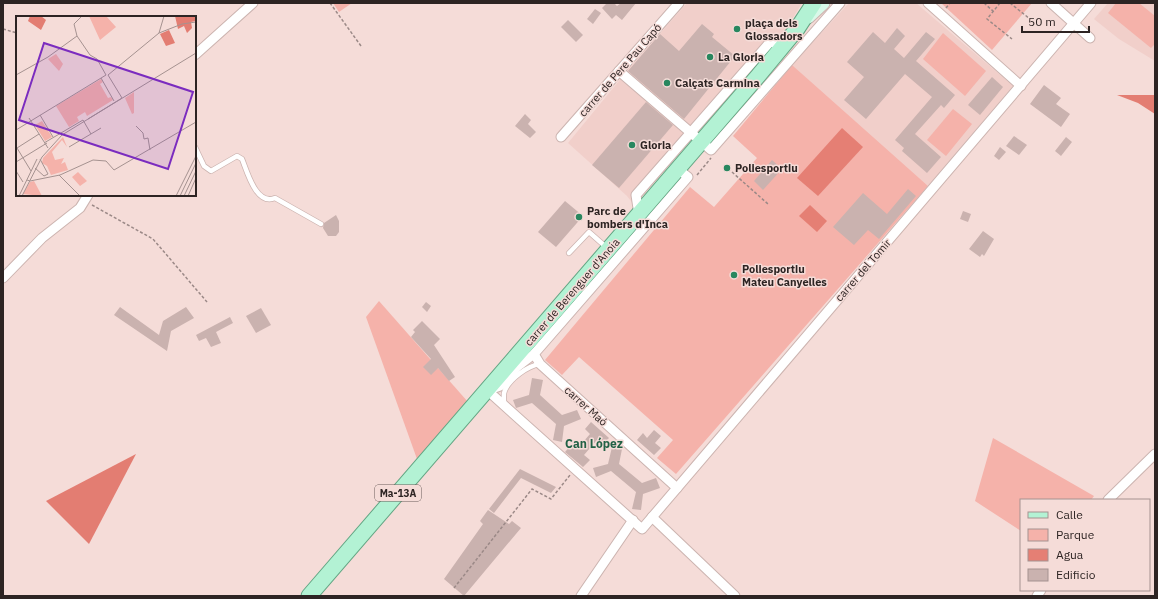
<svg xmlns="http://www.w3.org/2000/svg" width="1158" height="599" viewBox="0 0 1158 599" font-family="'IBM Plex Sans',sans-serif">
<style>
.built{fill:#f1cfca}
.green{fill:#f5b2aa}
.forest{fill:#e37d72}
.water{fill:#e57f74}
.building{fill:#cab2af}
.lines{fill:none;stroke-linecap:round;stroke-linejoin:round}
.lane-casing{stroke:#ccb4b0;stroke-width:6}
.street-casing{stroke:#ccb4b0;stroke-width:11}
.secondary-casing{stroke:#ccb4b0;stroke-width:15}
.primary-casing{stroke:#63a583;stroke-width:17}
.path{stroke:#9b8987;stroke-width:1.5;stroke-dasharray:3 2;stroke-linecap:butt}
.lane{stroke:#fff;stroke-width:4.5}
.street{stroke:#fff;stroke-width:9}
.secondary{stroke:#d9f9e9;stroke-width:13}
.primary{stroke:#b3f2d4;stroke-width:15}
.poi-dot{fill:#28875f;stroke:#f5dcd8;stroke-width:1.5}
.labels{text-anchor:middle;dominant-baseline:central;stroke-width:3;stroke-linejoin:round;paint-order:stroke}
.shield{fill:#f5dcd8;stroke:#695b59;stroke-width:1}
.shield-label{font-size:10px;font-weight:bold;fill:#2d2423}
.poi-label{font-size:11px;font-weight:bold;fill:#2d2423;stroke:#f5dcd8;text-anchor:start}
.street-label{font-size:11px;fill:#2d2423;stroke:#f5dcd8}
.neighbourhood-label{font-size:12px;font-weight:bold;fill:#216145;stroke:#f5dcd8}
.inset-road{fill:none;stroke:#a59290;stroke-width:1}
.view{fill:#7b2cbf;fill-opacity:0.15;stroke:#7b2cbf;stroke-width:2}
.inset-edge{fill:none;stroke:#2d2423;stroke-width:2}
</style>
<rect width="100%" height="100%" fill="#f5dcd8"/>
<!-- built -->
<g class="built">
<path d="M687,3H802L788,26L634,205L627,196L568,143L628,70Z"/>
<path d="M849,3H916L1013,86L928,186L860,128L792,65Z"/>
<path d="M1108,3H1155V61L1119,39L1094,19Z"/>
</g>
<!-- green -->
<g class="green">
<path d="M333,3H352L339,12Z"/>
<path d="M941,3H1032L992,50Z"/>
<path d="M1116,3H1139L1155,16V44L1151,48L1108,13Z"/>
<path d="M943,33L986,71L965,96L923,59Z"/>
<path d="M792,65L928,186L676,474L657,458L673,440L579,357L562,375L545,360L690,187L714,207L757,158L733,136Z"/>
<path d="M953,109L972,124L946,156L927,140Z"/>
<path d="M379,301L468,402L417,459L366,317Z"/>
<path d="M993,438L1094,496L1091,500H1021V531L975,501Z"/>
</g>
<!-- forest -->
<g class="forest">
<path d="M1117,95H1155V114L1138,103Z"/>
<path d="M136,454L89,544L46,501Z"/>
</g>
<!-- water -->
<g class="water">
<path d="M842,128L863,147L818,196L797,178Z"/>
<path d="M810,205L827,221L817,232L799,216Z"/>
</g>
<!-- building -->
<g class="building">
<path d="M607,3H614L617,6L621,3H636L622,20L616,15L612,19L602,8Z"/>
<path d="M595,9L601,13L593,24L587,19Z"/>
<path d="M568,20L583,35L576,42L561,27Z"/>
<path d="M702,24L714,34L712,37L735,56L684,119L628,71L660,34L679,51Z"/>
<path d="M897,28L905,36L894,49L904,58L926,32L935,39L916,61L955,95L944,108L941,105L915,134L941,157L927,173L902,151L904,148L895,140L932,97L905,74L866,119L844,100L864,77L847,62L873,32L885,43Z"/>
<path d="M992,77L1003,87L980,115L968,105Z"/>
<path d="M1044,85L1061,98L1056,104L1070,114L1061,127L1030,104Z"/>
<path d="M646,102L673,125L619,188L592,165Z"/>
<path d="M525,114L531,120L528,124L536,132L530,138L515,126Z"/>
<path d="M1014,136L1027,145L1019,155L1006,146Z"/>
<path d="M1066,137L1072,142L1061,156L1055,151Z"/>
<path d="M1000,147L1006,152L999,160L994,156Z"/>
<path d="M772,160L782,169L763,190L754,181Z"/>
<path d="M908,189L916,196L879,239L868,230L854,245L833,227L863,193L887,214Z"/>
<path d="M565,201L583,216L556,247L538,232Z"/>
<path d="M963,211L971,214L968,222L960,219Z"/>
<path d="M336,215L339,221V232L336,236H328L323,228L324,223Z"/>
<path d="M983,231L994,239L984,256L982,254L980,257L969,249Z"/>
<path d="M426,302L431,306L427,312L422,307Z"/>
<path d="M120,307L159,335L163,321L186,307L194,318L171,331L167,351L114,315Z"/>
<path d="M261,308L271,325L256,333L246,316Z"/>
<path d="M230,317L233,323L216,332L221,343L211,347L206,338L199,341L196,335Z"/>
<path d="M422,321L440,339L434,345L455,377L449,381L438,368L431,375L423,367L431,359L411,337L415,332L413,330Z"/>
<path d="M532,378L543,380L540,395L562,415L577,410L581,419L564,426L562,442L553,440L556,424L532,403L516,408L513,400L529,395Z"/>
<path d="M591,422L609,438L602,445L597,440L590,448L584,455L590,460L583,467L565,452L572,444L577,449L590,434L585,429Z"/>
<path d="M654,430L661,436L655,443L661,448L654,455L637,440L643,433L647,438Z"/>
<path d="M612,447L622,449L619,464L642,483L656,478L660,488L643,494L641,510L632,509L636,492L611,471L596,477L593,468L608,464Z"/>
<path d="M520,469L556,487L551,493L521,478L494,513L489,509Z"/>
<path d="M488,510L509,524L512,521L521,528L464,596L444,579L483,524L480,521Z"/>
</g>
<g class="lines">
<!-- lane casing -->
<g class="lane-casing">
<g id="lane">
<path d="M195,147L204,166L211,171L237,156L242,159C247,171 256,206 275,198L321,224"/>
<path d="M569,253L589,232L606,247"/>
<path d="M504,403C504,399 503,394 505,390C510,379 527,366 540,364"/>
</g>
</g>
<!-- street casing -->
<g class="street-casing">
<g id="street">
<path d="M928,3L1021,86"/>
<path d="M1051,3L1090,38"/>
<path d="M195,55L253,3"/>
<path d="M619,71L711,150L840,3"/>
<path d="M561,137L679,3"/>
<path d="M639,215L636,195L771,41L782,48"/>
<path d="M3,278L42,238L80,208L88,195"/>
<path d="M534,354L540,364L677,488"/>
<path d="M487,390L642,529L1091,3"/>
<path d="M489,390L500,386L517,367L534,354L688,177L678,169"/>
<path d="M1108,500L1155,454"/>
<path d="M652,517L735,596"/>
<path d="M581,596L633,520"/>
<path d="M1037,596L1041,590"/>
</g>
</g>
<!-- secondary casing -->
<g class="secondary-casing">
<path id="secondary" d="M808,17L823,3"/>
</g>
<!-- primary casing -->
<g class="primary-casing">
<path id="primary" d="M309,596L758,76L797,29L814,3"/>
</g>
<!-- path -->
<g class="path">
<path d="M330,3L361,46"/>
<path d="M984,3L993,11"/>
<path d="M1000,3L987,19L1012,39"/>
<path d="M1010,3L1030,19"/>
<path d="M946,8L950,3"/>
<path d="M3,29L17,33"/>
<path d="M732,172L768,204"/>
<path d="M697,175L711,158"/>
<path d="M92,205L153,239L207,302"/>
<path d="M454,588L532,489L551,499L570,475"/>
</g>
<!-- lane -->
<use href="#lane" class="lane"/>
<!-- street -->
<use href="#street" class="street"/>
<!-- secondary -->
<use href="#secondary" class="secondary"/>
<!-- primary -->
<use href="#primary" class="primary"/>
</g>
<!-- markers -->
<g class="poi-dot">
<circle cx="737" cy="29" r="4"/>
<circle cx="710" cy="57" r="4"/>
<circle cx="667" cy="83" r="4"/>
<circle cx="632" cy="145" r="4"/>
<circle cx="727" cy="168" r="4"/>
<circle cx="579" cy="217" r="4"/>
<circle cx="734" cy="275" r="4"/>
</g>
<g class="labels">
<!-- shield labels -->
<rect class="shield" x="375" y="485" width="46" height="16" rx="3"/>
<g class="shield-label">
<text x="398" y="493">Ma-13A</text>
</g>
<!-- poi labels -->
<g class="poi-label">
<text x="745" y="23">plaça dels<tspan x="745" dy="13">Glossadors</tspan></text>
<text x="718" y="57">La Gloria</text>
<text x="675" y="83">Calçats Carmina</text>
<text x="640" y="145">Gloria</text>
<text x="735" y="168">Poliesportiu</text>
<text x="587" y="211">Parc de<tspan x="587" dy="13">bombers d'Inca</tspan></text>
<text x="742" y="269">Poliesportiu<tspan x="742" dy="13">Mateu Canyelles</tspan></text>
</g>
<!-- street labels -->
<g class="street-label">
<text transform="translate(620 70) rotate(-49)">carrer de Pere Pau Capó</text>
<text transform="translate(863 270) rotate(-49)">carrer del Tomir</text>
<text transform="translate(572 292) rotate(-49)">carrer de Berenguer d'Anoia</text>
<text transform="translate(586 406) rotate(42)">carrer Maó</text>
</g>
<!-- neighbourhood labels -->
<g class="neighbourhood-label">
<text x="594" y="443">Can López</text>
</g>
</g>
<!-- overview -->
<g transform="translate(16 16)">
<rect width="180" height="180" fill="#f5dcd8"/>
<path d="M73,0H90L100,11L84,24ZM40,38L47,48L43,55L32,43ZM85,63L87,66L84,68L92,82L95,81L97,84L71,100L69,96L61,101L63,105L53,111L40,90ZM118,76V97L116,98L109,82ZM26,105L36,121L29,125L19,109ZM47,121L51,131L46,124L36,136L39,144L48,142L45,148L49,146L52,154L35,159L31,150L26,147L27,142ZM62,156L71,165L64,170L56,161ZM18,165L26,180L7,178L14,166Z" fill="#f5b2aa"/>
<path d="M14,0H25L30,4L25,14L12,5ZM159,0H180V5L175,6L176,12L171,17L168,10L162,13ZM153,14L159,27L150,30L144,18Z" fill="#e37d72"/>
<path class="inset-road" d="M66,0L58,8L61,20L74,39L81,43L90,59M143,17L166,8L180,6M0,59L32,41L61,20M92,59L143,17L148,0M85,62L98,85M24,99L37,121M13,102L32,132M72,103L106,82L92,59M120,110L127,117L128,123L132,122L134,134M0,114L90,59M28,127L67,104L75,118M53,131L85,112M1,132L15,155M1,132L23,118M0,146L31,127M19,152L28,160L32,158L24,143M0,155L7,166M43,159L64,180M11,164L14,165L44,159L77,144L90,145L98,154L180,106M3,180L21,143M6,180L26,141L46,119L180,37M160,180L180,140M164,180L180,147M168,180L180,155M172,180L180,162"/>
<path class="view" d="M28,27L177,76L152,153L3,104Z"/>
<rect width="180" height="180" class="inset-edge"/>
</g>
<!-- border -->
<rect width="1158" height="599" fill="none" stroke="#2d2423" stroke-width="8"/>
<!-- legend -->
<rect x="1020" y="499" width="130" height="92" fill="#f5dcd8" stroke="#a59290"/>
<rect x="1028" y="512" width="20" height="6" fill="#b3f2d4" stroke="#a59290"/>
<text x="1056" y="519" font-size="12" fill="#2d2423">Calle</text>
<rect x="1028" y="529" width="20" height="12" fill="#f5b2aa" stroke="#a59290"/>
<text x="1056" y="539" font-size="12" fill="#2d2423">Parque</text>
<rect x="1028" y="549" width="20" height="12" fill="#e57f74" stroke="#a59290"/>
<text x="1056" y="559" font-size="12" fill="#2d2423">Agua</text>
<rect x="1028" y="569" width="20" height="12" fill="#cab2af" stroke="#a59290"/>
<text x="1056" y="579" font-size="12" fill="#2d2423">Edificio</text>
<!-- scale -->
<path d="M1022 26v6h67v-6" fill="none" stroke="#2d2423" stroke-width="2"/>
<text x="1028" y="26" font-size="12" fill="#2d2423" stroke="#f5dcd8" stroke-width="3" paint-order="stroke">50 m</text>
</svg>
